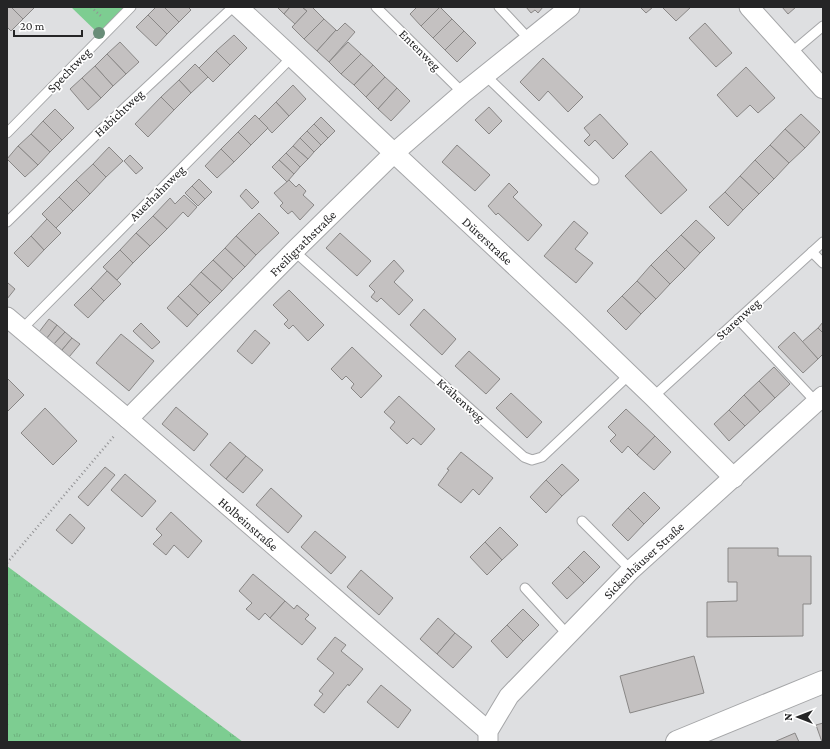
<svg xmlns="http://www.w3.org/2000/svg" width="830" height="749" viewBox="0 0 830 749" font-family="'Crimson Pro',serif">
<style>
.grass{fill:url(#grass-tufts)}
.park{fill:#7dcd91}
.building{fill:#c4c1c1;stroke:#898786}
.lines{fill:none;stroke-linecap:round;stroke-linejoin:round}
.lane-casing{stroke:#a5a6a8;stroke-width:11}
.street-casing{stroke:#a5a6a8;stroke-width:21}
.secondary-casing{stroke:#a5a6a8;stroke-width:24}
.path{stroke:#919193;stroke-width:2.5;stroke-dasharray:1 3;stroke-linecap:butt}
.lane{stroke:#fff;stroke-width:9}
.street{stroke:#fff;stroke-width:19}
.secondary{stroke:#fff;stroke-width:22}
.tree{fill:#698d78}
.labels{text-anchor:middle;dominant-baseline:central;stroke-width:3.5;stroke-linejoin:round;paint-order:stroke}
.street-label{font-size:13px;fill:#252526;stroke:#fff}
</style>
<defs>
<pattern id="grass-tufts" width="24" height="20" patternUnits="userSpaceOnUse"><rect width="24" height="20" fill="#7dcd91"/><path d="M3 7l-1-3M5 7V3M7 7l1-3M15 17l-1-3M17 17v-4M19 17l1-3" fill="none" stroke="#6cb07d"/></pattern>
</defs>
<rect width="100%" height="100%" fill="#dedfe1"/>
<!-- grass -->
<path class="grass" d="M7,566L243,742H7Z"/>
<!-- park -->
<path class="park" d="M71,7H130L101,36Z"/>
<!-- building -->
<g class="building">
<path d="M7,7H11L23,19L11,31L7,27Z"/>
<path d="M11,7H35L23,19Z"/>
<path d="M156,7H164L179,22L167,34L148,15Z"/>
<path d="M164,7H188L191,10L179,22Z"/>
<path d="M277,7H290L284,14Z"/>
<path d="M290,7H302L307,11L295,24L284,14Z"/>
<path d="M302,7H312L324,19L304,39L292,27L307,11Z"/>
<path d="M417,7H440L421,26L410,14Z"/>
<path d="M440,7L452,19L433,38L421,26Z"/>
<path d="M526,7H543L538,13L535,10L531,13Z"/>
<path d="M640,7H653L646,13Z"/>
<path d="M662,7H691L676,21Z"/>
<path d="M782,7H796L788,14Z"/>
<path d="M148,15L167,34L156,46L136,27Z"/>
<path d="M324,19L336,30L317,51L304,39Z"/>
<path d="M452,19L464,31L445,50L433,38Z"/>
<path d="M345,23L355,32L329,62L317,51L336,30L337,31Z"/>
<path d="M705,23L732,53L716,67L689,38Z"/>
<path d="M464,31L476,43L457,62L445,50Z"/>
<path d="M234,35L247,48L230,65L216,51Z"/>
<path d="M120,42L139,62L126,74L107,54Z"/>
<path d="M348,42L361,54L341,74L329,62Z"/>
<path d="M216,51L230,65L213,82L199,68Z"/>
<path d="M107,54L126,74L113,86L95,66Z"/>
<path d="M361,54L373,65L354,85L341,74Z"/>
<path d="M543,58L583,97L568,112L548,91L539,101L520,82Z"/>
<path d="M195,64L208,77L191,93L179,80Z"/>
<path d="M373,65L385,77L366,97L354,85Z"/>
<path d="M95,66L113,86L101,98L82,78Z"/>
<path d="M746,67L775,98L758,113L750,105L737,117L717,95Z"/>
<path d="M385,77L397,88L378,109L366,97Z"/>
<path d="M82,78L101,98L88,110L70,89Z"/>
<path d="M179,80L191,93L174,110L161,97Z"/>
<path d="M293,85L306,99L289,116L276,102Z"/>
<path d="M397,88L410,101L391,121L378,109Z"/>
<path d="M161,97L174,110L148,137L135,124Z"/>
<path d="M276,102L289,116L272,133L259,119Z"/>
<path d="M489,107L502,121L489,134L475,120Z"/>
<path d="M55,109L74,128L62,140L43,121Z"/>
<path d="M600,114L628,144L613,159L595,140L589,146L584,141L590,135L584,128Z"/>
<path d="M801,114L820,132L805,148L785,129Z"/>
<path d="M255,115L268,128L251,145L238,132Z"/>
<path d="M321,117L335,131L328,138L314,124Z"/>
<path d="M43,121L62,140L50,152L31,134Z"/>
<path d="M314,124L328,138L321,145L307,131Z"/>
<path d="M785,129L805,148L789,163L770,145Z"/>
<path d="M307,131L321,145L314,152L300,138Z"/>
<path d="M238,132L251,145L234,162L221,149Z"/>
<path d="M31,134L50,152L38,165L18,146Z"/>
<path d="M300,138L314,152L308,159L293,146Z"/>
<path d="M457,145L490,175L475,191L442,162Z"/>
<path d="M770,145L789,163L774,179L755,160Z"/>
<path d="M18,146L38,165L25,177L7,159Z"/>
<path d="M293,146L308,159L300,167L286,153Z"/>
<path d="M109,147L123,161L106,177L93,164Z"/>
<path d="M221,149L234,162L217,178L205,166Z"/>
<path d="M651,151L687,190L661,214L625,176Z"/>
<path d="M286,153L300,167L294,174L279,160Z"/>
<path d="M130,155L143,168L136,174L124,161Z"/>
<path d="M279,160L294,174L287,182L272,167Z"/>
<path d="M755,160L774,179L759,194L740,176Z"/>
<path d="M93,164L106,177L90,194L76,180Z"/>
<path d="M740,176L759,194L743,210L725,192Z"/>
<path d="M199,179L212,192L205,199L192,186Z"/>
<path d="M76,180L90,194L73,211L59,197Z"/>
<path d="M289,180L296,187L299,184L306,191L303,195L314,205L300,220L292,211L288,214L280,206L283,203L274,193Z"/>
<path d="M509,183L518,192L513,197L542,225L528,241L498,213L496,215L488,206Z"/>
<path d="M192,186L205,199L198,206L185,193Z"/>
<path d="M246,189L259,202L252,209L240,196Z"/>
<path d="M725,192L743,210L728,226L709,207Z"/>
<path d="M184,195L197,207L188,217L183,212L167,229L153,216L170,198L175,204Z"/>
<path d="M59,197L73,211L56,228L42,214Z"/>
<path d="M259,213L279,233L256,255L236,236Z"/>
<path d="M153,216L167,229L150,246L136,233Z"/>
<path d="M47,219L61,233L44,250L31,236Z"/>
<path d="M696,220L715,238L700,253L681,235Z"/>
<path d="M574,221L588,233L575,249L593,263L576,283L544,256Z"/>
<path d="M136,233L150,246L133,263L120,250Z"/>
<path d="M340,233L371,261L357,276L326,248Z"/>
<path d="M681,235L700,253L685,269L666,250Z"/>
<path d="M31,236L44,250L28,267L14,253Z"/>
<path d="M236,236L256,255L245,267L225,248Z"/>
<path d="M225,248L245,267L233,279L213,260Z"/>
<path d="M120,250L133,263L117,280L103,267Z"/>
<path d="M666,250L685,269L670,284L651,265Z"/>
<path d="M213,260L233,279L222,291L201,272Z"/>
<path d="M394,260L404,271L394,282L413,300L399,315L381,298L377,302L371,297L375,292L369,286Z"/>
<path d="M651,265L670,284L656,299L637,281Z"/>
<path d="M107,271L121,284L104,301L91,288Z"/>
<path d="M201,272L222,291L210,303L190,284Z"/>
<path d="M637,281L656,299L641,314L622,296Z"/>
<path d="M8,283L15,289L7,299V284Z"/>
<path d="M190,284L210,303L198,315L178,296Z"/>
<path d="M91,288L104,301L88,318L74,305Z"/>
<path d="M289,290L324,325L308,341L293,325L289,329L284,324L288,320L273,305Z"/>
<path d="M178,296L198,315L187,327L167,308Z"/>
<path d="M622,296L641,314L626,330L607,311Z"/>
<path d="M424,309L456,339L442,355L410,325Z"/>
<path d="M49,319L57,325L47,338L39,332Z"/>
<path d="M823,322V333L818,328Z"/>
<path d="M141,323L160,342L152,349L133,331Z"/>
<path d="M57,325L65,332L54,344L47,338Z"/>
<path d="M818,328L823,333V354L818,359L802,342Z"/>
<path d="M255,330L270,343L252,364L237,351Z"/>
<path d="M65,332L72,338L62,350L54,344Z"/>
<path d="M794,332L818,359L803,373L778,347Z"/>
<path d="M121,334L154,361L129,391L96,363Z"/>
<path d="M72,338L80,344L69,357L62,350Z"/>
<path d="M352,347L382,376L361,398L351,388L354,384L346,376L342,380L331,369Z"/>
<path d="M469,351L500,379L486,394L455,366Z"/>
<path d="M774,367L790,384L775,398L759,381Z"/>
<path d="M7,378L24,395L7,412Z"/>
<path d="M759,381L775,398L760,412L744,395Z"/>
<path d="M511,393L542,422L527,438L496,408Z"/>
<path d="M744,395L760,412L745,426L729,410Z"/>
<path d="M399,396L435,429L421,445L413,438L407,444L390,428L395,422L384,412Z"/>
<path d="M176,407L208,434L194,451L162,424Z"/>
<path d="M45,408L77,441L53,465L21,433Z"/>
<path d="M626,409L655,436L637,455L628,446L622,453L610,441L616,435L608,427Z"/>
<path d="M729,410L745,426L729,441L714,424Z"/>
<path d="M655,436L671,452L654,470L637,455Z"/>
<path d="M230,442L246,456L226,479L210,465Z"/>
<path d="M461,452L493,478L479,495L473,489L461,503L438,485L449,470L447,469Z"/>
<path d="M246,456L263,470L243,493L226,479Z"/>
<path d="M562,464L579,480L562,496L546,480Z"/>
<path d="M105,467L115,475L88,506L78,497Z"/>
<path d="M125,474L156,501L142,517L111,490Z"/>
<path d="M546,480L562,496L546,513L530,497Z"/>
<path d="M271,488L302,516L288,533L256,505Z"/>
<path d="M644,492L660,508L644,524L628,508Z"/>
<path d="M628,508L644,524L628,541L612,525Z"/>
<path d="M171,512L202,541L188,558L174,545L166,555L153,544L162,535L156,529Z"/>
<path d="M70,514L85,528L72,544L56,530Z"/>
<path d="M500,527L518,545L502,560L485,542Z"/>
<path d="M315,531L346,557L331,574L301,547Z"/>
<path d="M485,542L502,560L487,575L470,557Z"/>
<path d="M728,548H778V556H811V604H803V636L707,637V602L737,601V582H728Z"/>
<path d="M584,551L600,567L584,583L568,567Z"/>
<path d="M568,567L584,583L567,599L552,583Z"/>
<path d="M361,570L393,598L379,615L347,587Z"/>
<path d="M253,574L285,601L270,618L265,613L259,620L246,609L252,603L239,591Z"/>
<path d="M285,601L294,609L297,605L309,615L305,619L316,628L302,645L270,618Z"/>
<path d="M523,609L539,625L523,641L507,625Z"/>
<path d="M438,618L455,633L437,654L420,639Z"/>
<path d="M507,625L523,641L507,658L491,641Z"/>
<path d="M455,633L472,647L453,668L437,654Z"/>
<path d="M335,637L346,645L341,651L363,669L349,686L348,684L324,713L314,705L323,694L319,691L334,673L317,659Z"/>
<path d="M694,656L704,693L630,713L620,676Z"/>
<path d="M381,685L411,710L398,728L367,702Z"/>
<path d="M823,723V742H822L816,725Z"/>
<path d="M795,733L799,742H774Z"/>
</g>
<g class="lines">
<!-- lane casing -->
<g class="lane-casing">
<g id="lane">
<path d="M376,7L463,93"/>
<path d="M499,7L529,39"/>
<path d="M791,53L823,26"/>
<path d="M485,75L594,180"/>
<path d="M7,133L131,7"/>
<path d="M7,222L103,128L233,7"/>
<path d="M294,251L524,457L532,460L542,457L630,374"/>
<path d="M812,252L823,263"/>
<path d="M738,319L816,402"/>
<path d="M21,330L292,57"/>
<path d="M653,397L823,242"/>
<path d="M582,521L631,570"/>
<path d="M525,588L568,635"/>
</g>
</g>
<!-- street casing -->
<g class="street-casing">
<g id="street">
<path id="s1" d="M238,7L292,57L394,153L575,322L653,397L734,478"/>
<path d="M749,7L823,89"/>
<path id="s2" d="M7,317L128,419L488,731"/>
<path id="s3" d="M128,419L294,251L394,153L463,93L570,7"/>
<path id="s4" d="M488,742V731L509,696L631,570L823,396"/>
</g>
</g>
<!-- secondary casing -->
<g class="secondary-casing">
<path id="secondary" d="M677,742L823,682"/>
</g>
<!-- path -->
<g class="path">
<path d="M91,7L101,16"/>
<path d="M7,563L115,435"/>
</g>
<!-- lane -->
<use href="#lane" class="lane"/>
<!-- street -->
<use href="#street" class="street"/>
<!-- secondary -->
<use href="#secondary" class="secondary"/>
</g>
<!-- trees -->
<circle class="tree" cx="99" cy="33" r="6"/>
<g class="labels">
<!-- street labels -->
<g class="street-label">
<text transform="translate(420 50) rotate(45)">Entenweg</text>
<text transform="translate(69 70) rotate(-46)">Spechtweg</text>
<text transform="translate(119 113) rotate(-43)">Habichtweg</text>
<text transform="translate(157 193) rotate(-45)">Auerhahnweg</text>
<text stroke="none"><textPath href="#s1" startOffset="342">Dürerstraße</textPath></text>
<text stroke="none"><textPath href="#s3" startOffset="248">Freiligrathstraße</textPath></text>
<text transform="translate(738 319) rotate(-42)">Starenweg</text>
<text transform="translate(461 400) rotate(42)">Krähenweg</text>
<text stroke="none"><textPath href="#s2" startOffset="318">Holbeinstraße</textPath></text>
<text stroke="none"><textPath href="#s4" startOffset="243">Sickenhäuser Straße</textPath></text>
</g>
</g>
<!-- border -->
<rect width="830" height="749" fill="none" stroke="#252526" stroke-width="16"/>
<!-- north arrow -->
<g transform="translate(798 717) rotate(270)" stroke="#ffffff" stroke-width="3" paint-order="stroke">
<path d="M0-3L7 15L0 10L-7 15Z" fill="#252526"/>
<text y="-6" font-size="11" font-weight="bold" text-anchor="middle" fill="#252526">N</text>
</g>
<!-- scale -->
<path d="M14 30v6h68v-6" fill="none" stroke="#252526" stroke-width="2"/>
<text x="20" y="30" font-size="12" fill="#252526" stroke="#ffffff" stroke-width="3" paint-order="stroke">20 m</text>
</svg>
